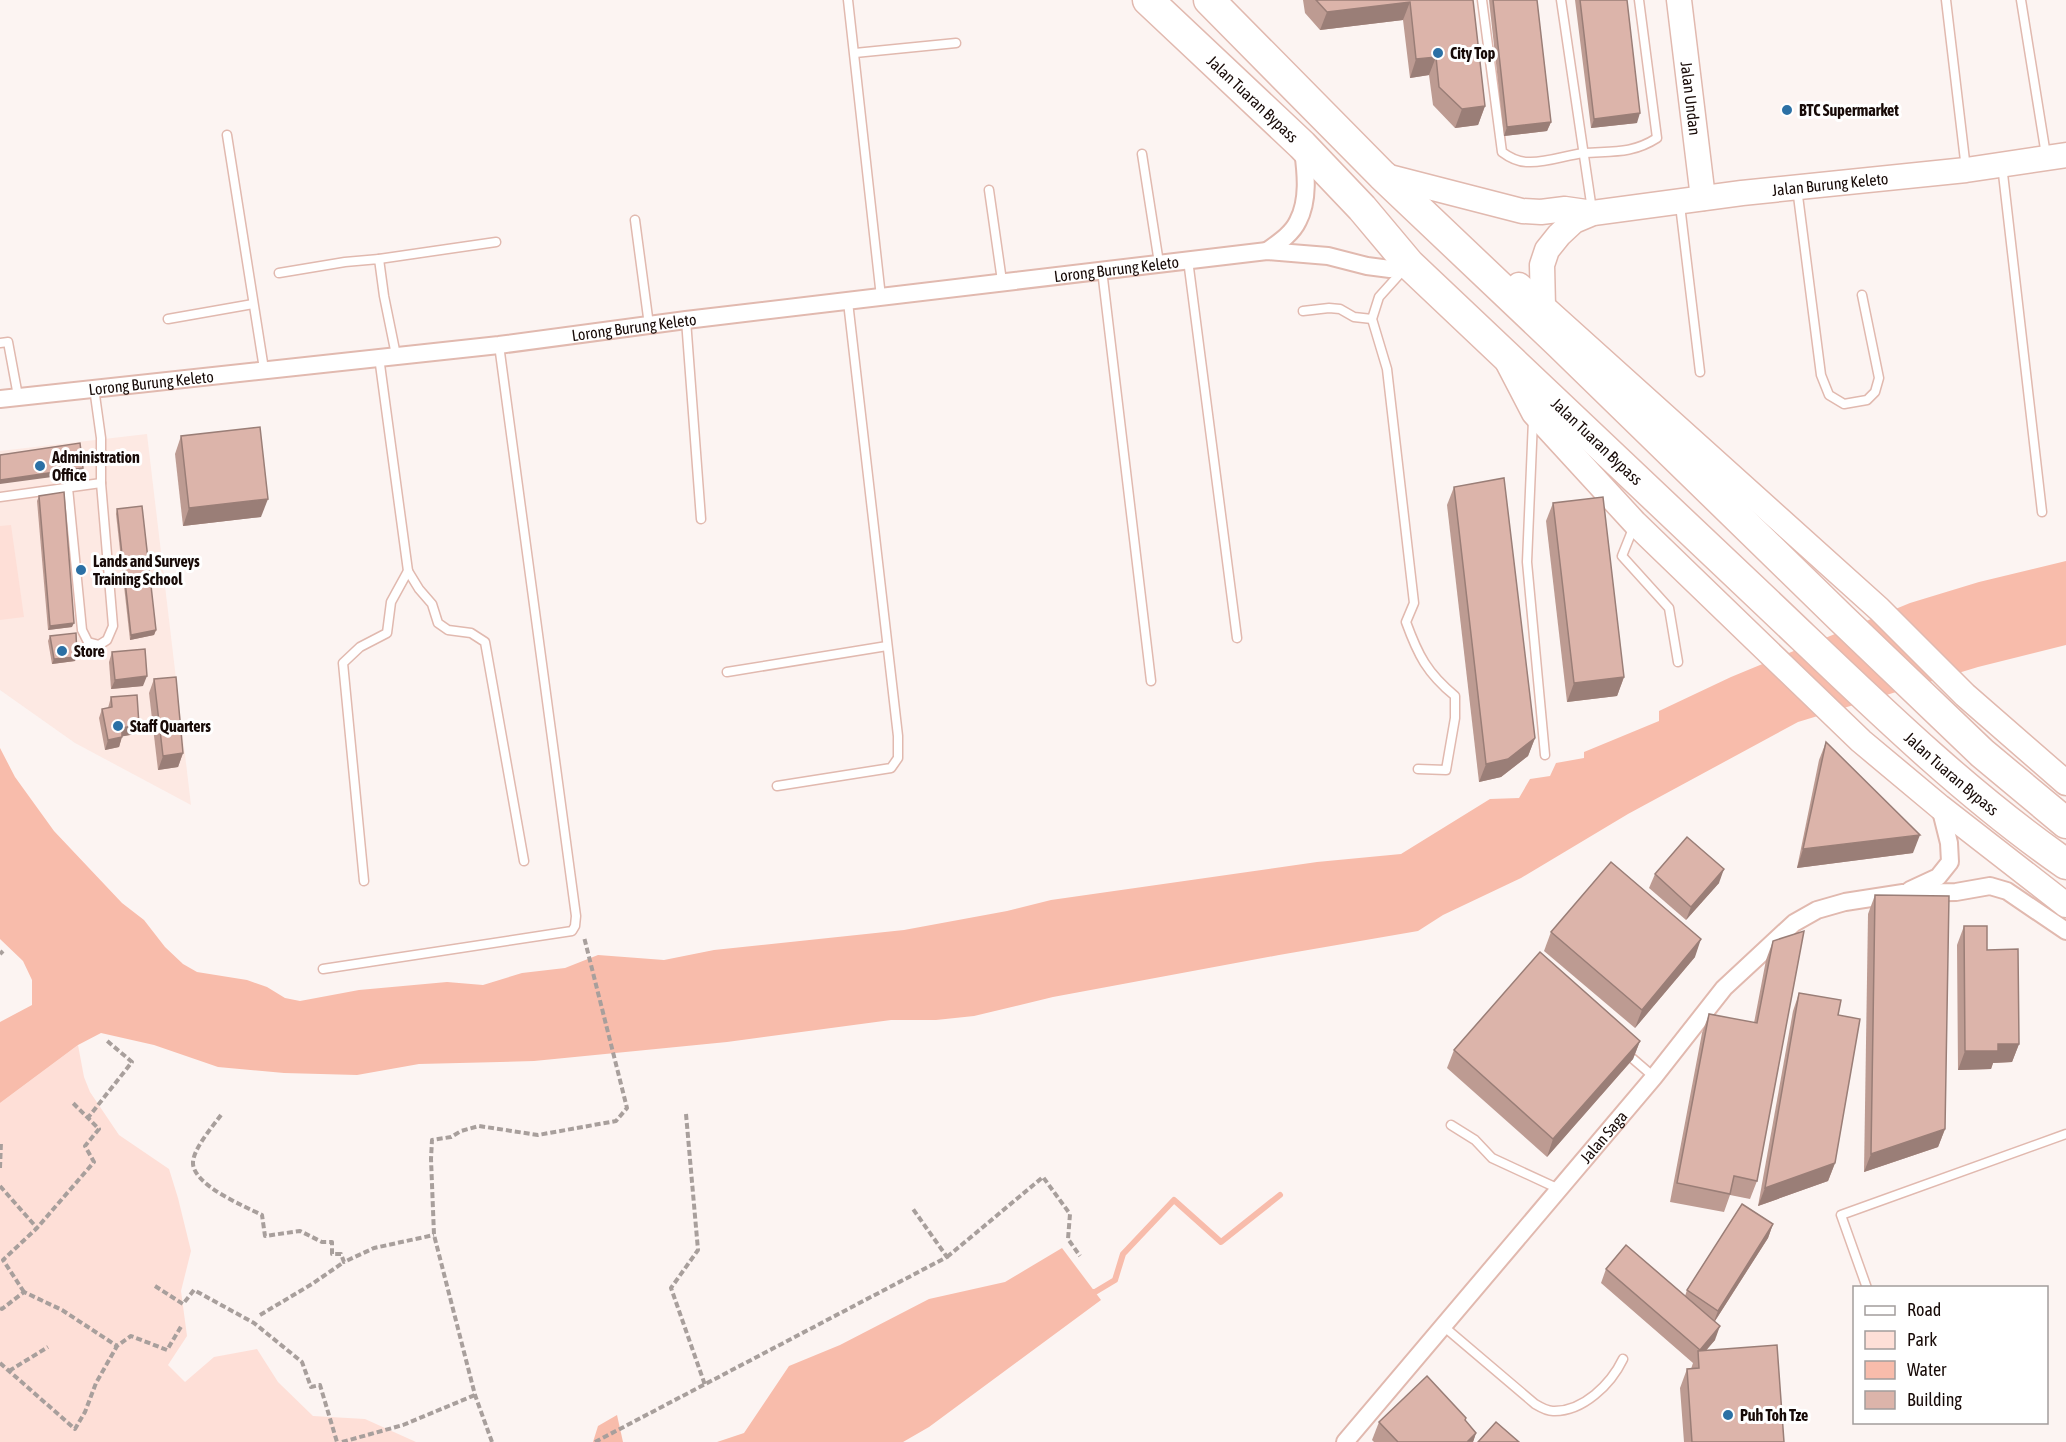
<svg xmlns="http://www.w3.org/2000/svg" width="2066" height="1442" viewBox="0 0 2066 1442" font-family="'Asap Condensed',sans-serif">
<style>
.built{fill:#fde9e3}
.green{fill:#fedfd7}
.water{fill:#f8bcab}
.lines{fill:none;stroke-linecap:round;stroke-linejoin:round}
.stream{stroke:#f8bcab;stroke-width:6}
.lane-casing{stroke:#e1b9af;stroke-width:11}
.street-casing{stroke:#e1b9af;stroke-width:20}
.secondary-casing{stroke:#e1b9af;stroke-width:27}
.highway-casing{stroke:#e1b9af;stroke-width:33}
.path{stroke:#a89f9c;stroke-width:4;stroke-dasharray:6 3;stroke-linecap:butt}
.lane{stroke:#fff;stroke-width:8}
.street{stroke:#fff;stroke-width:16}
.secondary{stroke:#fff;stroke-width:24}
.highway{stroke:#fff;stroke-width:30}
.wall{fill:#bd9b92}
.shaded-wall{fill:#9a7e77}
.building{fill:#dcb4aa;stroke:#9a7e77;stroke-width:1.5}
.poi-dot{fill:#2b70a5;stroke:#fff;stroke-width:2}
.labels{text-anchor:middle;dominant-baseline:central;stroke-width:6;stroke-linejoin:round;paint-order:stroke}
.poi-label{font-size:16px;font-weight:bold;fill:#170a07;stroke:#fff;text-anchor:start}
.street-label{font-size:16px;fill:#170a07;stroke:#fff}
</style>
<rect width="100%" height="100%" fill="#fcf4f2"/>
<!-- built -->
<path class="built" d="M147,434L191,805L75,743L0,690V451Z"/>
<!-- green -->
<g class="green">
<path d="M11,525L24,617L0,620V526Z"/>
<path d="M78,1045L84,1077L90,1092L119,1135L169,1169L178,1198L191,1251L181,1291L187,1336L168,1365L185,1382L214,1357L257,1349L278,1382L313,1416L365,1419L416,1442H0V1103Z"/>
</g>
<!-- water -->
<g class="water">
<path d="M2066,561V645L1978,667L1798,722L1628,814L1521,878L1443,915L1418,931L1279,955L1053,997L974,1016L936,1020H891L727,1042L534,1061L419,1064L357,1075L284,1073L218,1067L154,1045L101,1033L78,1045L0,1103V1022L32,1005V980L23,961L0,939V748L15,777L54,831L122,903L144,920L165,947L183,964L197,972L247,980L267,987L285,998L300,1001L359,990L447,982L483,985L522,973L565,968L598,955L664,960L714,950L904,930L1007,911L1051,900L1317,862L1401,854L1490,799L1519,798L1530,779L1550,776L1556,763L1584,758V752L1659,721V711L1731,677L1910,603L1979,582Z"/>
<path d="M1062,1248L1101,1300L929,1427L903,1442H717L744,1433L789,1366L840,1345L929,1299L1005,1282Z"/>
<path d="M617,1415L623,1442H593L598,1426Z"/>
</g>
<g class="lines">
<!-- stream -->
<path class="stream" d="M1089,1292H1095L1115,1280L1123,1254L1174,1200L1221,1242L1280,1195"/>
<!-- lane casing -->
<g class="lane-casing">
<g id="lane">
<path d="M848,0L881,297"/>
<path d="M1482,0L1502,152C1510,158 1518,162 1528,162C1547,163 1566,155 1584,153C1613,151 1632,154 1657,138L1639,0"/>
<path d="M1561,0L1592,210"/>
<path d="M1946,0L1966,169"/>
<path d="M2021,0L2046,155"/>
<path d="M855,53L956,43"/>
<path d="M227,135L264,369"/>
<path d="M1142,154L1159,263"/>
<path d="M2002,165L2042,512"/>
<path d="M1797,188L1821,375L1829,395L1844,404L1867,400L1875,392L1879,378L1862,295"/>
<path d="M989,190L1002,281"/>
<path d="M1680,205L1700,372"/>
<path d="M635,220L649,325"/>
<path d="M379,259L496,242"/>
<path d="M1188,260L1237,638"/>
<path d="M1406,267L1379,297L1372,319L1387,369L1414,603L1406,622C1418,655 1427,673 1455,696V718L1446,770L1418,769"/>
<path d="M1102,270L1151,681"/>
<path d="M279,273L345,262L379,259L384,296L396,355"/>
<path d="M1303,311L1329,308L1340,309L1354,317L1372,319"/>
<path d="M168,319L253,304"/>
<path d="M686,320L701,519"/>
<path d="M0,343L8,342L18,396"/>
<path d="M1533,420L1527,562L1545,755"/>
<path d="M68,488L82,630L88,642L99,645L107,640L113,626L101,483V438L94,388"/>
<path d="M0,497L101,483"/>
<path d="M1634,526L1622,556L1669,608L1678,662"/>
<path d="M408,571L419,589L432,604L438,623L448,630L471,633L485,642L524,861"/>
<path d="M727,672L887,646"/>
<path d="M777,786L891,768L898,758V736L848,302"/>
<path d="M364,881L343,663L360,647L387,633L391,602L408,571L379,357"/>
<path d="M323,969L572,931L575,926L576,916L499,345"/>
<path d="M1625,1052L1654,1077"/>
<path d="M1451,1125L1475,1140L1492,1158L1559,1189"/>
<path d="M1867,1288L1841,1215L2066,1134"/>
<path d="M1442,1325L1535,1404C1540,1407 1547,1411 1553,1411C1583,1412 1611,1384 1623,1359"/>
</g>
</g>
<!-- street casing -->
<g class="street-casing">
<g id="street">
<path d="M1267,251C1278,243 1292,234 1298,221C1309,200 1306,173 1303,150"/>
<path id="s1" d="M0,399L499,345L686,320L1267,251L1328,256L1367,266L1390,269L1409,264"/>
<path d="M1910,890L1938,877L1950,862L1949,843L1940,807"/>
<path id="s2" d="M1345,1442L1654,1077L1724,988L1794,923L1817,910L1845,902L1903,893L1956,892L1990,886L2007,891L2066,931"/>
</g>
</g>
<!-- secondary casing -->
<g class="secondary-casing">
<g id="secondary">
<path id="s3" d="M1679,0L1703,198"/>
<path d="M1382,175L1522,211L1541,212L1565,209L1593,213"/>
<path d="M1519,285L1879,609L1965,695L2066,783"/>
<path id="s4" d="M1543,307L1542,265L1547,250L1559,235L1574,221L1593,213L1742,193L1966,170L2066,155"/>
<path d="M1508,363L1534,413L1635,523L1752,636L1861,741L1940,807L2066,905"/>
</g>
</g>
<!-- highway casing -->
<g class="highway-casing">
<g id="highway">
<path id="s5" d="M1148,0L1302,145L1362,208L1409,264C1528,376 1647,488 1765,601C1860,691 1958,789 2066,864"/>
<path d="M1209,0L1382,175L1559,343L1841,618L1982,753L2066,823"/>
</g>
</g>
<!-- path -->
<g class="path">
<path d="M0,954L3,951"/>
<path d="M686,1114L698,1250L671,1288L705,1385"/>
<path d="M221,1115C213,1126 192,1150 193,1164C195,1186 244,1206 262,1215L265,1236L300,1231L322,1242H332V1254H341L344,1262L374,1248L434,1235"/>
<path d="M87,1119L132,1062L106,1040"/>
<path d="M0,1168L1,1142"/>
<path d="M0,1186L37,1228"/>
<path d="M947,1257L1043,1177L1070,1214L1068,1239L1080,1256"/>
<path d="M155,1286L183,1304L194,1290L254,1323L302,1362L311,1387L320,1385L337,1442"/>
<path d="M24,1292L3,1260L37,1228L94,1162L85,1146L99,1129L73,1103"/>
<path d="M0,1308L2,1309L24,1292L62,1310L117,1346"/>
<path d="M260,1315L312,1284L344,1262"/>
<path d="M0,1363L75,1429L85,1412L96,1383L117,1346L131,1336L167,1350L182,1325"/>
<path d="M9,1371L48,1347"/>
<path d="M342,1442L403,1425L475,1395"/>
<path d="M492,1442L475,1395L434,1235L431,1159L432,1140L451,1137L461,1131L479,1126L538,1135L616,1121L627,1108L584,937"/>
<path d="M595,1442L947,1257L913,1209"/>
</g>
<!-- lane -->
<use href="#lane" class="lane"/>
<!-- street -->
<use href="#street" class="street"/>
<!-- secondary -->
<use href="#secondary" class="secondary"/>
<!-- highway -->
<use href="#highway" class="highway"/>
</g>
<!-- wall -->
<g class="wall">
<path d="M1303,0H1473L1485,106L1478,125L1455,128L1433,105L1429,75L1410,78L1403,20L1320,30L1305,13Z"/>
<path d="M1489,0H1537L1551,122L1547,131L1504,136Z"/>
<path d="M1575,0H1627L1637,123L1591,128Z"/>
<path d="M181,436L261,517L183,526L175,454Z"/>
<path d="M1454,487L1535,738L1528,756L1501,777L1479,782L1447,505Z"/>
<path d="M39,496L72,627L48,630L37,501Z"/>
<path d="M1553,503L1624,677L1617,696L1567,702L1546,521Z"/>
<path d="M117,509L156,630L154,635L130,640L116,514Z"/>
<path d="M50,636L75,661L52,664L48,641Z"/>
<path d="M112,652L143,686L111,689L109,662Z"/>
<path d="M154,679L183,753L178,767L158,770L149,693Z"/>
<path d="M111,697L139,725L136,734L122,736L119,747L105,750L99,718L102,709L108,708Z"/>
<path d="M1826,742L1913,853L1797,868L1819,760Z"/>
<path d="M1655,874L1719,883L1686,920L1649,888Z"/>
<path d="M1875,895L1945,1129L1938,1147L1864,1172L1868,914Z"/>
<path d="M1964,926L1987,950L2019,1044L2012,1062L1993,1063L1991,1069L1958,1070L1957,945Z"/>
<path d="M1551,932L1695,957L1635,1028L1544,951Z"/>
<path d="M1773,941L1757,1181L1750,1199L1730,1195L1724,1212L1670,1202L1702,1033L1709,1014L1754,1023L1766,960Z"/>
<path d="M1799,993L1838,1015L1835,1163L1828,1181L1758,1206L1793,1011Z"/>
<path d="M1640,1041L1633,1059L1547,1157L1447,1068L1454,1050Z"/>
<path d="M1773,1224L1768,1238L1715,1321V1340L1706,1350L1784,1442H1684L1680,1388L1687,1369H1691L1693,1363L1601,1283L1606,1269L1685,1296L1687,1290Z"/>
<path d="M1465,1421L1476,1433L1473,1442H1374L1372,1440L1379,1422Z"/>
</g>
<!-- shaded-wall -->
<g class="shaded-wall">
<path d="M1410,2L1403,20L1320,30L1327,12Z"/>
<path d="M1436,57L1429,75L1410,78L1416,59Z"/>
<path d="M1485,106L1478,125L1455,128L1462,109Z"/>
<path d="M1640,113L1637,123L1591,128L1594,119Z"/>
<path d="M1551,122L1547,131L1504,136L1507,127Z"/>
<path d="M83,468L82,473L0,484V480Z"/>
<path d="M268,499L261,517L183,526L189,508Z"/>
<path d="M74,623L72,627L48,630L50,626Z"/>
<path d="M156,630L154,635L130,640L131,635Z"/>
<path d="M77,657L75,661L52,664L54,659Z"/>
<path d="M147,676L143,686L111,689L115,680Z"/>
<path d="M1624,677L1617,696L1567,702L1574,683Z"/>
<path d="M139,725L136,734L119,737L122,728Z"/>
<path d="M122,737L119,747L105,750L108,740Z"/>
<path d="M1535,738L1528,756L1501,777L1479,782L1486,764Z"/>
<path d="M183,753L178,767L158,770L163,756Z"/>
<path d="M1920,835L1913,853L1797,868L1803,849Z"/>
<path d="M1724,869L1719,883L1686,920L1691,907Z"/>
<path d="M1701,939L1695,957L1635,1028L1642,1010Z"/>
<path d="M1640,1041L1633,1059L1547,1157L1553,1139Z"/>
<path d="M1998,1044H2019L2012,1062L1993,1063L1991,1069L1958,1070L1965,1051Z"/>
<path d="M1945,1129L1938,1147L1864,1172L1871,1154Z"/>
<path d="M1835,1163L1828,1181L1758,1206L1765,1188Z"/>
<path d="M1773,1224L1768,1238L1713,1324L1718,1311Z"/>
<path d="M1720,1326L1715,1340L1698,1360L1700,1350Z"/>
<path d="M1476,1433L1473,1442H1467Z"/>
</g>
<!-- building -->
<g class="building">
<path d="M1316,0H1473L1485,106L1462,109L1439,87L1436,57L1416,59L1410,2L1327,12Z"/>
<path d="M1493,0H1537L1551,122L1507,127Z"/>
<path d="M1580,0H1627L1640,113L1594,119Z"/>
<path d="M260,427L268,499L189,508L181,436Z"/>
<path d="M80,443L83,468L0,480V455Z"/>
<path d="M1504,478L1535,738L1508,759L1486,764L1454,487Z"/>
<path d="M64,492L74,623L50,626L39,496Z"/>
<path d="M1603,497L1624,677L1574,683L1553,503Z"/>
<path d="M142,506L156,630L131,635L117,509Z"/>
<path d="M76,633L77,657L54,659L50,636Z"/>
<path d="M145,649L147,676L115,680L112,652Z"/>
<path d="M176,677L183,753L163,756L154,679Z"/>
<path d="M137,695L139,725L122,728V737L108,740L102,709L112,707L111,697Z"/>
<path d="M1826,742L1920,835L1803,849Z"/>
<path d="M1687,837L1724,869L1691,907L1655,874Z"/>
<path d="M1611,862L1701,939L1642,1010L1551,932Z"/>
<path d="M1875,895L1949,896L1945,1129L1871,1154Z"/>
<path d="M1964,926H1987V950L2018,949L2019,1044H1998V1051H1965Z"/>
<path d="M1804,931L1757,1181L1734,1176L1730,1194L1677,1183L1709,1014L1757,1023L1773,941Z"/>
<path d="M1540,952L1640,1041L1553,1139L1454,1050Z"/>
<path d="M1799,993L1841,1000L1838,1015L1860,1019L1835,1163L1765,1188Z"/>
<path d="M1742,1204L1773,1224L1718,1311L1687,1290Z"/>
<path d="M1626,1245L1720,1326L1700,1350L1606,1269Z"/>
<path d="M1777,1345L1784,1442H1692L1687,1369L1699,1368L1698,1351Z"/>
<path d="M1427,1376L1466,1418L1465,1420L1476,1433L1467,1442H1398L1379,1422Z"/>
<path d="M1496,1422L1519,1442H1478Z"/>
</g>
<!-- markers -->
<g class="poi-dot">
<circle cx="1438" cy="53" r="6"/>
<circle cx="1787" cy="110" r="6"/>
<circle cx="40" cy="466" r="6"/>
<circle cx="81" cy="570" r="6"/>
<circle cx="62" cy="651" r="6"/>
<circle cx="118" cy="726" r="6"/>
<circle cx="1728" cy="1415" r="6"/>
</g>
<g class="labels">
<!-- poi labels -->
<g class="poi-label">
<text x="1450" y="53">City Top</text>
<text x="1799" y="110">BTC Supermarket</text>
<text x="52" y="457">Administration<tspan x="52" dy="18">Office</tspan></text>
<text x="93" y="561">Lands and Surveys<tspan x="93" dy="18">Training School</tspan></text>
<text x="74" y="651">Store</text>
<text x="130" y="726">Staff Quarters</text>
<text x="1740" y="1415">Puh Toh Tze</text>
</g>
<!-- street labels -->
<g class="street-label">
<text stroke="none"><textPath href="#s5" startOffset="144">Jalan Tuaran Bypass</textPath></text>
<text stroke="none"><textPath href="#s3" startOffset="99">Jalan Undan</textPath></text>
<text stroke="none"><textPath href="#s4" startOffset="357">Jalan Burung Keleto</textPath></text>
<text stroke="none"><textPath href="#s1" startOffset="1124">Lorong Burung Keleto</textPath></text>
<text stroke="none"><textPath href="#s1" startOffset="638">Lorong Burung Keleto</textPath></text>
<text stroke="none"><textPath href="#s1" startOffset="152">Lorong Burung Keleto</textPath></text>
<text stroke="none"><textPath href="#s5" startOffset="630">Jalan Tuaran Bypass</textPath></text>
<text stroke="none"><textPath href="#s5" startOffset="1116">Jalan Tuaran Bypass</textPath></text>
<text stroke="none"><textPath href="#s2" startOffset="400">Jalan Saga</textPath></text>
</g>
</g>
<!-- legend -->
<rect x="1853" y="1286" width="195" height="138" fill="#ffffff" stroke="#a29d9c" stroke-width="1.5"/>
<rect x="1865" y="1306" width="30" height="9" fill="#ffffff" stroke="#a29d9c" stroke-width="1.5"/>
<text x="1907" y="1316" font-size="18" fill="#170a07">Road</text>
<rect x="1865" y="1331" width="30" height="18" fill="#fedfd7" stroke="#a29d9c" stroke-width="1.5"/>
<text x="1907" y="1346" font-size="18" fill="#170a07">Park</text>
<rect x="1865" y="1361" width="30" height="18" fill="#f8bcab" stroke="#a29d9c" stroke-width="1.5"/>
<text x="1907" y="1376" font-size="18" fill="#170a07">Water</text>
<rect x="1865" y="1391" width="30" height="18" fill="#dcb4aa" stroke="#a29d9c" stroke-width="1.5"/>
<text x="1907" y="1406" font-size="18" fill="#170a07">Building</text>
</svg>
